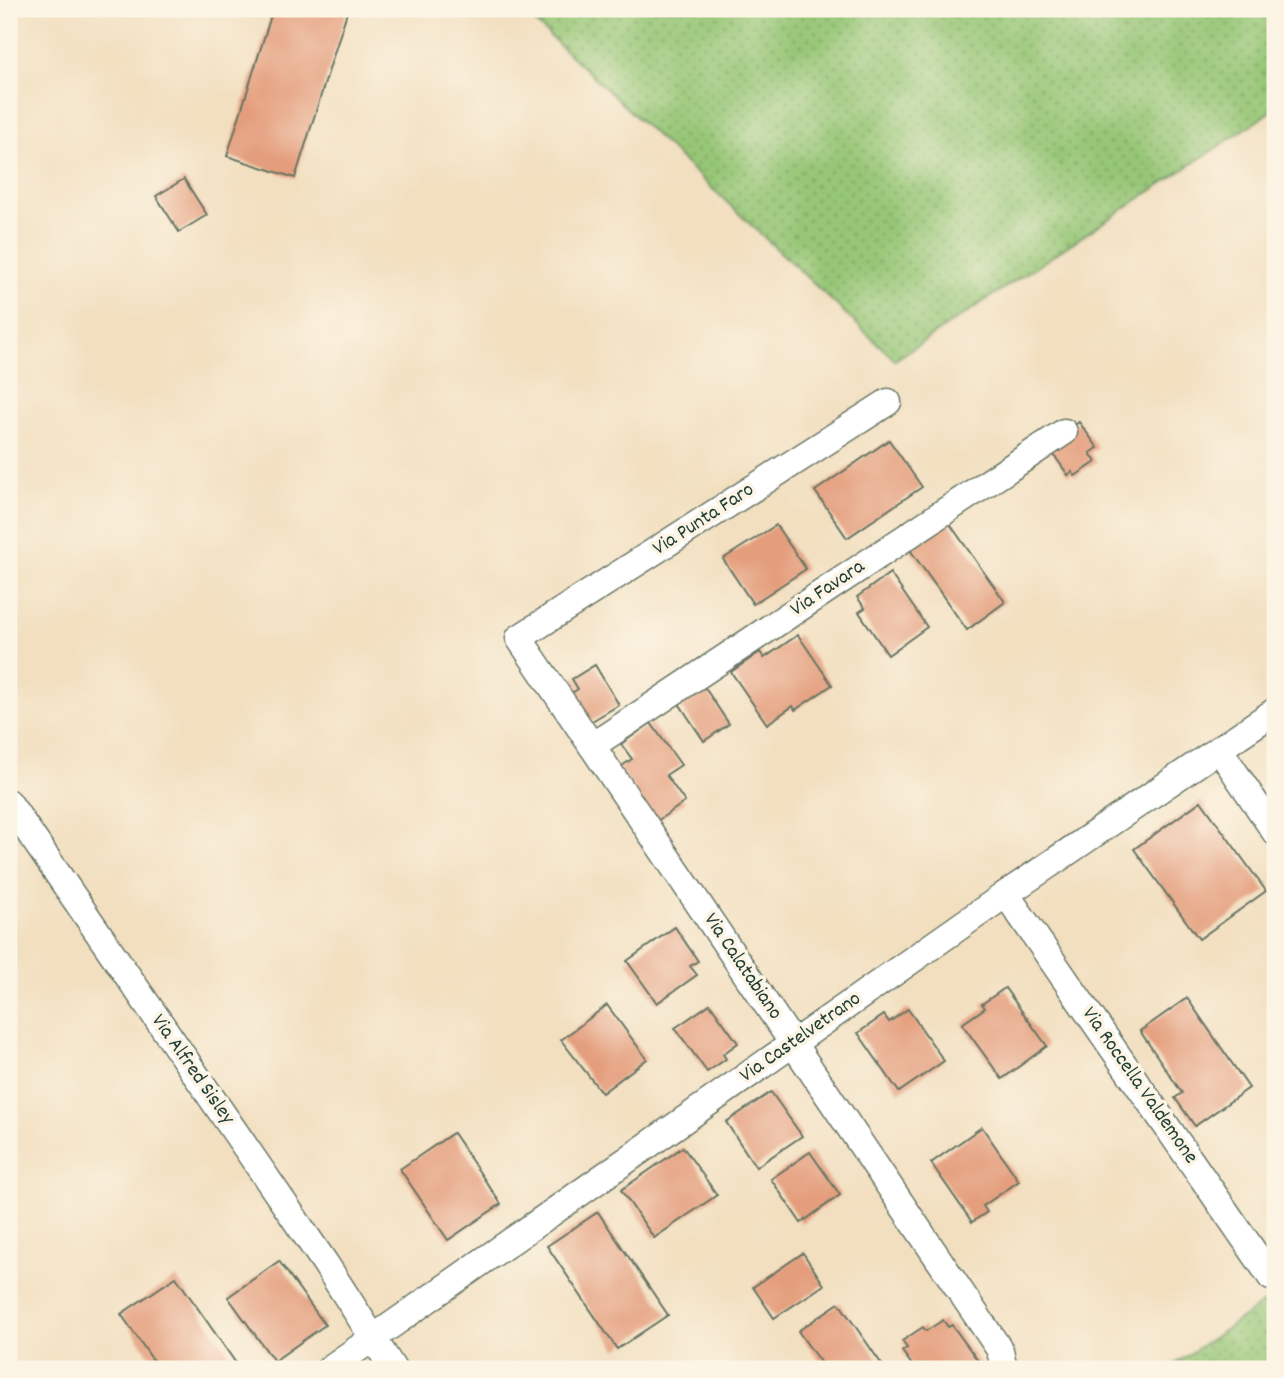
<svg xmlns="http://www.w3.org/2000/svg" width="1284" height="1378" viewBox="0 0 1284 1378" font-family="Dekko,sans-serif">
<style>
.grass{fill:url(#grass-dots);stroke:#5a8255;stroke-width:2}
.building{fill:#e49e7d}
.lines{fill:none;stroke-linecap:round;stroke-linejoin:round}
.street-casing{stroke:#697665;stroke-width:29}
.street{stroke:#fff;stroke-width:26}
.labels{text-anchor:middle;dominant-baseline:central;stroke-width:7;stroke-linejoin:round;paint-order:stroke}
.street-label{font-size:21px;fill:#1f3d34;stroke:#fcf5e5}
</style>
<defs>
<pattern id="grass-dots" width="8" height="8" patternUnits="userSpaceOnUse" patternTransform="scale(1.75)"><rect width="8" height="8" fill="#96c676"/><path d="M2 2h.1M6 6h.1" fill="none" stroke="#7aa262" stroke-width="1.8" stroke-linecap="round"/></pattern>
</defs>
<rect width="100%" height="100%" fill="#fcf5e5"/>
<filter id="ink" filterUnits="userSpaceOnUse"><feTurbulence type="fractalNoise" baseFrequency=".0143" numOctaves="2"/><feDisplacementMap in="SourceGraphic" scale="14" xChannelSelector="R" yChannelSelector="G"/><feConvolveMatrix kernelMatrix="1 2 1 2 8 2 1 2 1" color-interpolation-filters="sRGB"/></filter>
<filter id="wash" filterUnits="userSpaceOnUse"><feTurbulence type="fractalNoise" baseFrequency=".00686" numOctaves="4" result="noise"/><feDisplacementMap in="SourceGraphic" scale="28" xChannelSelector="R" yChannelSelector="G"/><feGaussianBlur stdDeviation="1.57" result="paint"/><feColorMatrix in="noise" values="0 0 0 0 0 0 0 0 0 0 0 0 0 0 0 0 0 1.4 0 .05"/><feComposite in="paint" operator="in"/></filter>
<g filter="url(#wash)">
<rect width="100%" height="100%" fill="#f2dfc0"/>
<!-- grass -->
<g class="grass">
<path d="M521,9H1275V109L895,360Z"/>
<path d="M1275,1295V1369H1168Z"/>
</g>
<g id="blocks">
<!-- building -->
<g class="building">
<path d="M273,9H348L295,178L227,156Z"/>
<path d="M184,179L207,215L179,232L156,196Z"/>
<path d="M1079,422L1098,448L1090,453L1096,462L1075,476L1072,472L1068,475L1047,445Z"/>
<path d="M889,440L922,487L847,538L815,491Z"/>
<path d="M947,520L1005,602L967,630L908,547Z"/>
<path d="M776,525L806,569L753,604L723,559Z"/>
<path d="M890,573L927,627L888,655L859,612L865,608L857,597Z"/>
<path d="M798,635L832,685L795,710L793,706L767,724L731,672L760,652L764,658Z"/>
<path d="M595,665L619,705L585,725L567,696L578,689L572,679Z"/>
<path d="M703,685L729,724L704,741L678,702Z"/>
<path d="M651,723L681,765L666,775L685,802L657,821L619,768L632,759L621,744Z"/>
<path d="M1201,801L1266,891L1199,939L1134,849Z"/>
<path d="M675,927L698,961L690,966L697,975L657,1003L627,961Z"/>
<path d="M1005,988L1047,1046L1002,1079L962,1024L985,1008L982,1004Z"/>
<path d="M1187,998L1249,1088L1195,1126L1175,1098L1182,1093L1140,1031Z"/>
<path d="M710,1004L738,1043L723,1054L726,1059L707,1072L675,1028Z"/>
<path d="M607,1005L647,1059L602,1093L561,1040Z"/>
<path d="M908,1009L944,1061L899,1092L858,1033L884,1015L889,1022Z"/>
<path d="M771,1092L802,1136L756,1167L726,1122Z"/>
<path d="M982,1127L1019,1181L983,1206L987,1212L972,1222L931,1163Z"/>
<path d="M453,1133L501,1204L448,1240L400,1169Z"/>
<path d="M683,1147L717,1195L654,1238L621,1190Z"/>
<path d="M810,1152L840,1195L801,1223L771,1179Z"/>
<path d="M598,1212L668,1315L617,1349L547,1246Z"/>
<path d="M803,1253L824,1285L774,1318L753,1287Z"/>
<path d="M279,1261L325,1325L274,1361L228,1297Z"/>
<path d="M176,1277L240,1369H159L121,1314Z"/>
<path d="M839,1303L885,1369H825L798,1331Z"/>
<path d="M943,1320L948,1327L952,1325L984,1369H922L920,1365L915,1369L902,1351L907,1348L902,1341L923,1327L926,1331Z"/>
</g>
</g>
</g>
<g filter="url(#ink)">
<use href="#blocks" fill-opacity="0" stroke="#697665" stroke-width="2"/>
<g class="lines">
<!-- street casing -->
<g class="street-casing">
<g id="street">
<path d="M888,402L519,638L1000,1350L1004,1369"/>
<path d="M592,746L1064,432"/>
<path d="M1219,749L1275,832"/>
<path d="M9,803L325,1263L393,1369"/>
<path d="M1006,894L1271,1277"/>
<path d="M329,1369L1006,894L1275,711"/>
</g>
</g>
<!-- street -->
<use href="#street" class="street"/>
</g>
</g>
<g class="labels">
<!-- street labels -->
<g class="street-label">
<text transform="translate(704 520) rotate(-33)">Via Punta Faro</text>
<text transform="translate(828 589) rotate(-34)">Via Favara</text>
<text transform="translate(742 967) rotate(56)">Via Calatabiano</text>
<text transform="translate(801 1038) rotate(-35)">Via Castelvetrano</text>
<text transform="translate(192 1070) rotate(55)">Via Alfred Sisley</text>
<text transform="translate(1139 1086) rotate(55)">Via Roccella Valdemone</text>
</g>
</g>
<!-- margin -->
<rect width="1284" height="1378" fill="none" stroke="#fcf5e5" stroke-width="35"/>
</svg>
